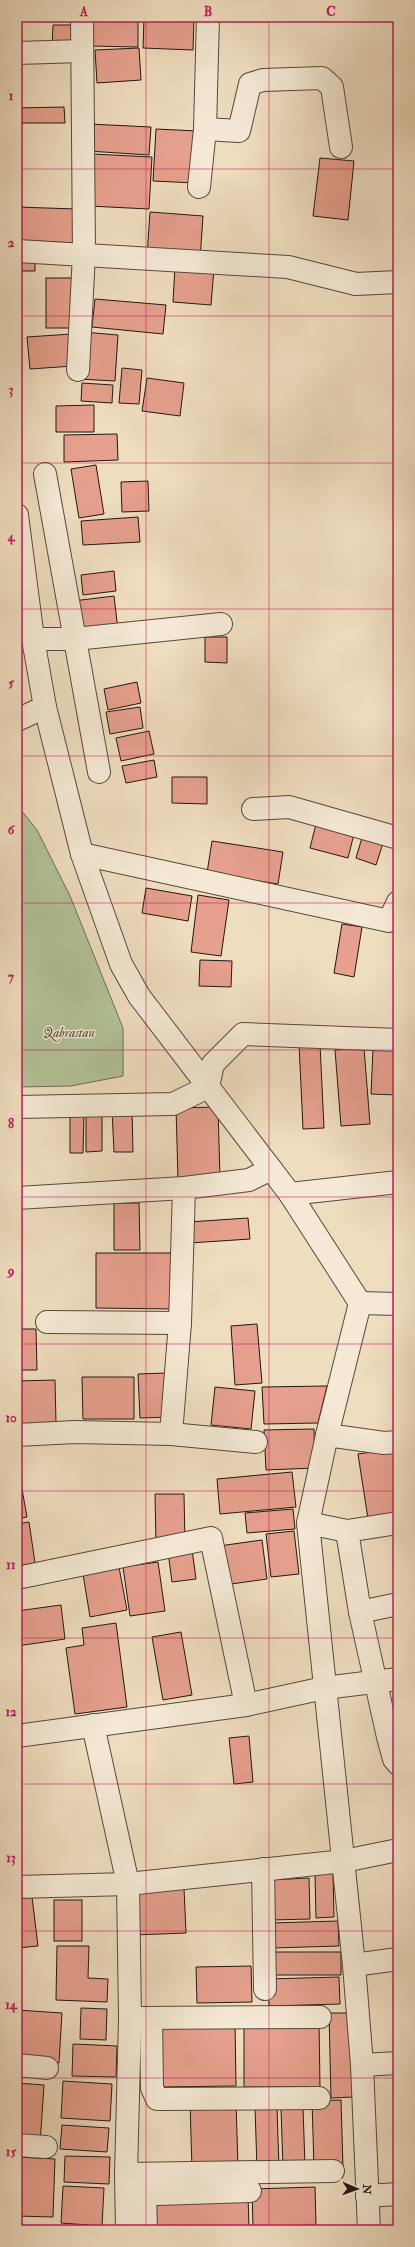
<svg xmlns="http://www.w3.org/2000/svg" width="415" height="2247" viewBox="0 0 415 2247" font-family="'IM FELL Double Pica',serif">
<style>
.green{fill:#b2c297;stroke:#6a6c55}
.building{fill:#e6a08d;stroke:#231713}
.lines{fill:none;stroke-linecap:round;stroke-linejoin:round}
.minor-casing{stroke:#56483e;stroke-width:24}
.tertiary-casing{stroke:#56483e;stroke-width:24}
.minor{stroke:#f5e9d5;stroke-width:22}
.tertiary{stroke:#f5e9d5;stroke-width:22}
.grid{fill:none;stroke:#c2185b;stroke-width:1;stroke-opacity:0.55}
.labels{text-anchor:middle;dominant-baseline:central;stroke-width:3;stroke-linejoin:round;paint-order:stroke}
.park-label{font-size:13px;font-style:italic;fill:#4e4a3b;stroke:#f5e9d5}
.neatline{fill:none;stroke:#c2185b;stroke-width:1.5}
.grid-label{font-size:13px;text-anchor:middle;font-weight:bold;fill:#c2185b}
</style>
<rect width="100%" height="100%" fill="#efddbf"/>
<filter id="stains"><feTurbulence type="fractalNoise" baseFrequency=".005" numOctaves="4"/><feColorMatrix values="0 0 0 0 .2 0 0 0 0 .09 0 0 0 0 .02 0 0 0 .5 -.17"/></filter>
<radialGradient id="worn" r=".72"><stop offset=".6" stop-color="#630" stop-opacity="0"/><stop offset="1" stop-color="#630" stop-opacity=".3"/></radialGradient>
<!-- green -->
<path class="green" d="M17,805L37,830L70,896L123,1028V1076L71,1086L17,1087Z"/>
<!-- building -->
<g class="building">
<path d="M92,17H138V47L91,46Z"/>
<path d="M144,17H194L193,50L143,48Z"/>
<path d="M53,25H74L73,48H52Z"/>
<path d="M139,48L141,80L97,83L95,50Z"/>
<path d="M64,107L65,123H17V108Z"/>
<path d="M89,124L151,127L149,155L88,151Z"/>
<path d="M156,129L198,131L195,183L153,181Z"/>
<path d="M92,154L152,157L149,209L89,206Z"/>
<path d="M320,158L354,161L348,220L313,216Z"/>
<path d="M17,207L76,209L75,243L17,240Z"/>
<path d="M150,212L203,216L200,260L147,256Z"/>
<path d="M35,255V271H17V256Z"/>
<path d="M175,266L214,269L211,305L173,302Z"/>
<rect x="46" y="278" width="32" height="50"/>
<path d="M95,299L166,305L163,334L92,327Z"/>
<path d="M82,332L118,335L115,381L78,379Z"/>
<path d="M71,334L73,366L30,369L27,337Z"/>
<path d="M122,368L142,370L139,404L119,403Z"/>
<path d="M147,378L184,383L180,416L142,411Z"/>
<path d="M82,383L113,385L112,403L81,401Z"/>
<path d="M94,405V432H56V406Z"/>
<path d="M117,434L118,460L64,462V435Z"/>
<path d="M96,465L104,514L79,518L71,469Z"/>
<path d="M148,481L149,511L122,512L121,482Z"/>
<path d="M138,517L140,542L83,545L81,521Z"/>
<path d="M114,571L116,591L83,595L81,575Z"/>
<path d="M114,596L118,630L77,635L73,601Z"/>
<path d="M205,637H227V663L205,662Z"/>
<path d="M137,682L141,703L108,710L104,689Z"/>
<path d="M140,707L143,728L110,734L106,712Z"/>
<path d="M149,731L154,754L121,761L116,738Z"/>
<path d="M154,760L157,777L126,783L122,766Z"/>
<path d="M172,777H207V804L172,803Z"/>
<path d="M317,820L355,830L348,858L310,848Z"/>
<path d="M364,831L385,837L376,865L356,858Z"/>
<path d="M212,841L283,852L278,884L207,873Z"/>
<path d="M146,888L192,896L188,921L142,913Z"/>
<path d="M198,895L229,900L221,956L191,952Z"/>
<path d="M342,924L362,927L354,977L334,973Z"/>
<path d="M200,960L232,961L231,987L199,986Z"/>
<path d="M299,1044H320L324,1128L303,1129Z"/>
<path d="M364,1048L370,1124L341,1126L335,1050Z"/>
<path d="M373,1049L398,1050V1095L371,1094Z"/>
<path d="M218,1107L220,1178L178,1179L176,1108Z"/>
<path d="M132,1109L133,1152H114L112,1110Z"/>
<path d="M86,1110H102V1151L86,1152Z"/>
<path d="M70,1113H84L83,1153H70Z"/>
<path d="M114,1203H139L140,1250H114Z"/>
<path d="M248,1218L250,1239L190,1243L189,1222Z"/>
<path d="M96,1253H174V1309L96,1308Z"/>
<path d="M257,1324L262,1383L235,1385L231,1326Z"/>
<path d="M17,1329H36L37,1370H17Z"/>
<path d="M167,1373L169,1417L140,1418L138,1374Z"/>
<path d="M82,1377H134V1419H83Z"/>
<path d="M55,1380L56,1423L17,1424V1381Z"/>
<path d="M327,1386L318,1423L264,1424L262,1387Z"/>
<path d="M215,1387L255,1391L251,1429L211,1425Z"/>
<path d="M314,1429L315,1468L266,1470L264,1430Z"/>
<path d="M398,1448V1515L368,1519L358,1454Z"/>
<path d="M17,1449L20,1478H17Z"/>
<path d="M292,1472L296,1507L220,1514L217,1479Z"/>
<path d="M20,1478L27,1517L17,1519V1479Z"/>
<path d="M155,1494H184L185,1542L156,1543Z"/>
<path d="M293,1509L295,1529L247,1533L245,1513Z"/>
<path d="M29,1522L35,1563L17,1566V1524Z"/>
<path d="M294,1531L299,1574L271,1577L266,1534Z"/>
<path d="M262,1540L267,1579L224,1585L219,1546Z"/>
<path d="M192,1549L196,1579L172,1582L168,1552Z"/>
<path d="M118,1562L127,1610L90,1617L82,1568Z"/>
<path d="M158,1562L165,1611L130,1616L123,1567Z"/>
<path d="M61,1605L65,1639L17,1646V1611Z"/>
<path d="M116,1623L127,1707L75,1714L66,1648L84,1645L82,1628Z"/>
<path d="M181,1632L192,1695L163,1700L152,1637Z"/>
<path d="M249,1736L253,1782L234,1784L229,1738Z"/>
<path d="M398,1774V1795L394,1775Z"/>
<path d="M333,1873L334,1917L316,1918L315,1874Z"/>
<path d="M309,1878L310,1919L271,1920L270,1880Z"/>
<path d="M184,1888L186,1933L134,1935L133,1889Z"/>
<path d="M398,1888V1915H397L393,1889Z"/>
<path d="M32,1897L38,1946L17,1948V1899Z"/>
<rect x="54" y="1900" width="28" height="41"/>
<path d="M398,1920V1936L396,1921Z"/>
<path d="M338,1921L339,1946L272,1948L271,1923Z"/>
<path d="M57,1946H89L88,1978L108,1979L107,2002L56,2000Z"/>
<path d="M271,1952H341V1975H272Z"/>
<path d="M251,1966L252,2002L197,2003L196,1967Z"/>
<path d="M339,1977L340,2004L269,2006L268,1979Z"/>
<path d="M81,2008L107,2009L106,2040L80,2039Z"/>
<path d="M17,2010L62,2013L59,2063L17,2060Z"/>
<path d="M329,2013H350L353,2097L331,2098Z"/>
<path d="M244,2021H319L320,2087H244Z"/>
<path d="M235,2022L236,2086L158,2087L157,2023Z"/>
<path d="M73,2044L117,2046L116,2077L72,2076Z"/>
<path d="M63,2081L112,2084L110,2121L61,2118Z"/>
<path d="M17,2083L44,2085L40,2144L17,2142Z"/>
<path d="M341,2100L343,2168H314L312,2101Z"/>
<path d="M236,2101L238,2168L192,2169L190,2102Z"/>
<path d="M255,2107H277L279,2168L257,2169Z"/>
<path d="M303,2108L305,2166H283L281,2109Z"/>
<path d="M62,2125L109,2128L107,2152L60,2149Z"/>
<path d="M65,2156L110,2157L109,2184L64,2182Z"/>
<path d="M17,2157L55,2159L53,2217L17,2216Z"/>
<path d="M63,2186L104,2188L102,2226L61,2223Z"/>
<path d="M315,2187L316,2225L253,2227L252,2189Z"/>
<path d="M248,2195L249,2230H148L147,2199Z"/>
</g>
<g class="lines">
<!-- minor casing -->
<g class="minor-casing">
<g id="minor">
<path d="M17,53L82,51"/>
<path d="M205,129L239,131L250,84L263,80L322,78L332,87L341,147"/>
<path d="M199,187L205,129L208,17"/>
<path d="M17,251L288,267L356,284L398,282"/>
<path d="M78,370L84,254L82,17"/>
<path d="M45,474L99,772"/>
<path d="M33,639H75L221,624"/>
<path d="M253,809L289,807L398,838"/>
<path d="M82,854L389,921L398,902"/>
<path d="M17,1107L173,1104L208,1087L213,1064L243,1034L398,1040"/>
<path d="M290,1194L398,1182"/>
<path d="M17,1198L184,1188L249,1180L271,1169"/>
<path d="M360,1303L398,1304"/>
<path d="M47,1322L180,1323"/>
<path d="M171,1434L180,1323L184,1188"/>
<path d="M17,1435L75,1432L171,1434L256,1442"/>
<path d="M327,1435L384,1443L398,1442"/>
<path d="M308,1523L347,1531L398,1523"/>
<path d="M347,1531L360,1612L388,1737L394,1759L398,1764"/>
<path d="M17,1578L211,1538L246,1705"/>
<path d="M360,1612L398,1604"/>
<path d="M93,1725L128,1884L130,2018L126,2174L127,2230"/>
<path d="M17,1736L246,1705L324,1688L398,1679"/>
<path d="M263,1869L265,1989"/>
<path d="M17,1887L128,1884L344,1861L398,1850"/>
<path d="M354,1965L398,1959"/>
<path d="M137,2018L320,2017"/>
<path d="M151,2018L152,2088L157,2099L319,2098"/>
<path d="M17,2065L47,2068"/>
<path d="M362,2065L398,2063"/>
<path d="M17,2145L46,2147"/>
<path d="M126,2174L333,2171"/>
<path d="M145,2194L146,2230"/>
<path d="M127,2195L250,2191"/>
<path d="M367,2196L398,2194"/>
</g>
</g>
<!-- tertiary casing -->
<g class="tertiary-casing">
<g id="tertiary">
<path d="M17,515L33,639L45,707L82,854L121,964L139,996L290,1194L360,1303L327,1435L308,1523L354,1965L362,2065L369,2230"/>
<path d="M17,720L45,707"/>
</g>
</g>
<!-- minor -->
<use href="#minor" class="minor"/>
<!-- tertiary -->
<use href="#tertiary" class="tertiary"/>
</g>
<!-- grid -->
<path class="grid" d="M146,17V2230M269,17V2230M17,169H398M17,316H398M17,463H398M17,609H398M17,756H398M17,903H398M17,1050H398M17,1197H398M17,1344H398M17,1491H398M17,1638H398M17,1784H398M17,1931H398M17,2078H398"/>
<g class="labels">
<!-- park labels -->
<g class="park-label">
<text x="69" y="1033">Qabrastan</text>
</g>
</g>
<!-- margin -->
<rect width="415" height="2247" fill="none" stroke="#efddbf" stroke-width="44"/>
<!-- north arrow -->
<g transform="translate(357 2189) rotate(92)" stroke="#f5e9d5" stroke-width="3" paint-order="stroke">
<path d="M0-3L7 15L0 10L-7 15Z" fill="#231713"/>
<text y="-6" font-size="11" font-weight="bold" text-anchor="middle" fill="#231713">N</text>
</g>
<rect x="22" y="22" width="371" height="2203" class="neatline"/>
<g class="grid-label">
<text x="84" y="16">A</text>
<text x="208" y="16">B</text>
<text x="331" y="16">C</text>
<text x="11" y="100">1</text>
<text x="11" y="247">2</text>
<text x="11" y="394">3</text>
<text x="11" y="541">4</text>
<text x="11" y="687">5</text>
<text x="11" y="834">6</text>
<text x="11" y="981">7</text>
<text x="11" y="1128">8</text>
<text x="11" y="1275">9</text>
<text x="11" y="1422">10</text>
<text x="11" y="1569">11</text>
<text x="11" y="1716">12</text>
<text x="11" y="1862">13</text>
<text x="11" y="2009">14</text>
<text x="11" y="2156">15</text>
</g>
<rect width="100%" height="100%" filter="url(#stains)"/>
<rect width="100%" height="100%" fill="url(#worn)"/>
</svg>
